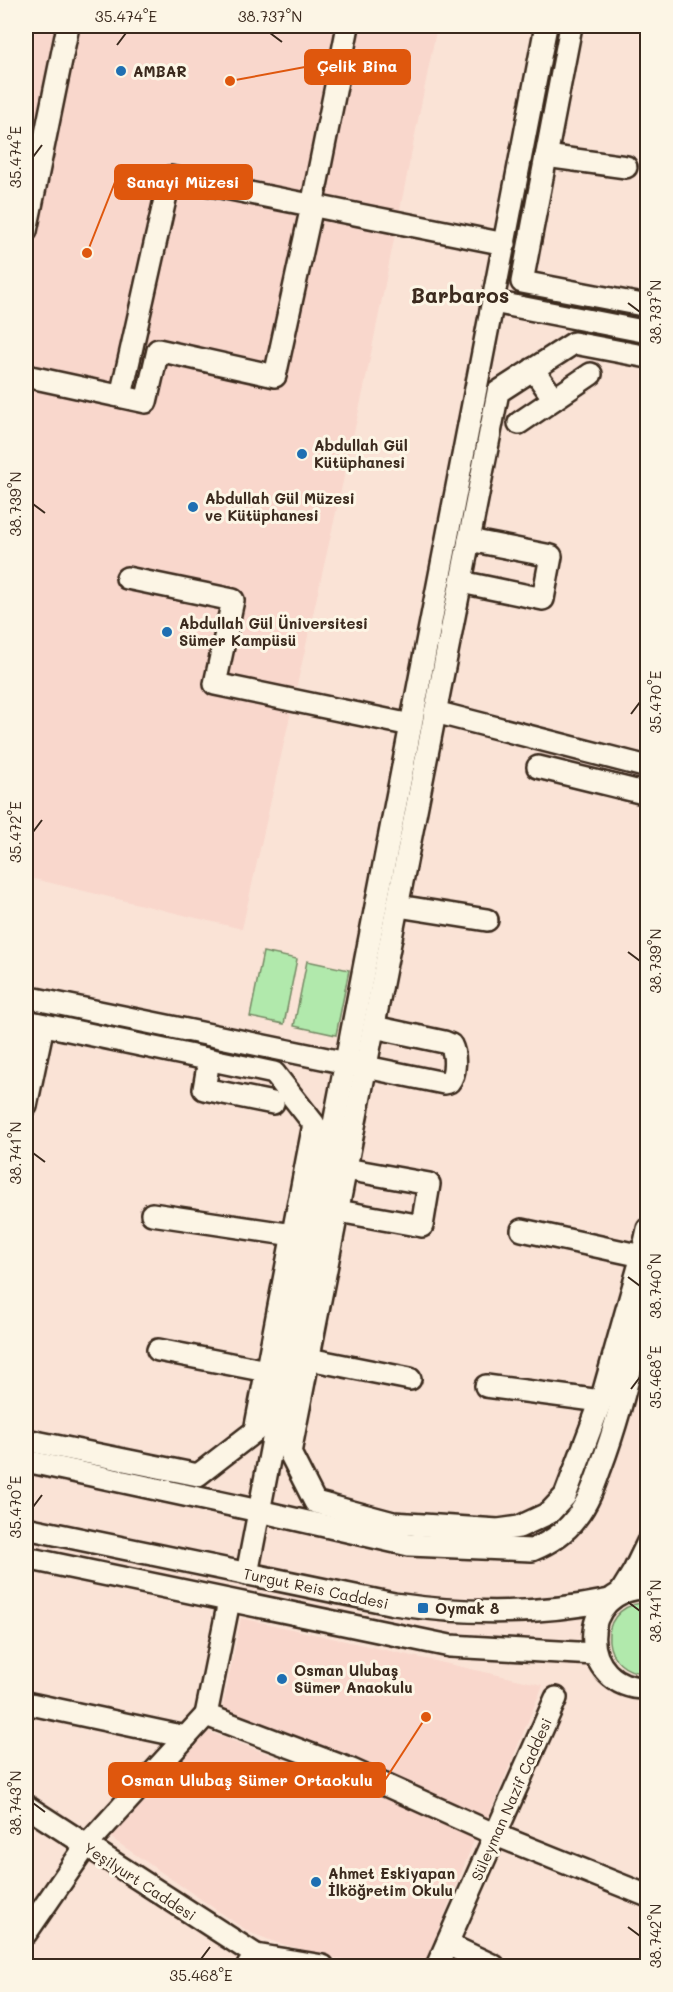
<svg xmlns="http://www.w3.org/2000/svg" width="673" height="1992" viewBox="0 0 673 1992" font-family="Mali,sans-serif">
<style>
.built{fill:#f9d7cc}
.green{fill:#b1e9ac;stroke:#768a65;stroke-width:1.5}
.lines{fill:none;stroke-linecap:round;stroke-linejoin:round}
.minor-casing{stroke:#3b2a1e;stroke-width:26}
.minor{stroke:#fcf5e5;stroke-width:21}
.ticks{fill:none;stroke:#3b2a1e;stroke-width:2}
.poi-dot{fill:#1f6fb2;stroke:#fcf5e5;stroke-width:2}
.labels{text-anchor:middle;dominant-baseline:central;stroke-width:6;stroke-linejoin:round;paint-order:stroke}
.poi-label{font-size:15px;font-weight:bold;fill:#3b2a1e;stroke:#fcf5e5;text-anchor:start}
.street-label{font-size:15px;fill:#3b2a1e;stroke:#fcf5e5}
.district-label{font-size:21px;font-weight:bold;fill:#3b2a1e;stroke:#fcf5e5}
.leader{fill:none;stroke:#df570d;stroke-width:2}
.callout-dot{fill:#df570d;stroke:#fcf5e5;stroke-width:2}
.callout{fill:#df570d;stroke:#df570d;stroke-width:2}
.callout-label{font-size:16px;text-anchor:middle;font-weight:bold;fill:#fff}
.neatline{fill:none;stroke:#3b2a1e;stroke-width:2}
.ticks-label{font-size:15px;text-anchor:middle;fill:#3b2a1e}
</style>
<rect width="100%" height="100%" fill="#fae3d6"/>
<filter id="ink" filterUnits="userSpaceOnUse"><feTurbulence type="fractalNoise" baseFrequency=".0167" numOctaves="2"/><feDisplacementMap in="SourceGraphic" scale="12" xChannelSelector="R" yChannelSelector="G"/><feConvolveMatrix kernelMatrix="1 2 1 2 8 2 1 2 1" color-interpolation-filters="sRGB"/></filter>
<g filter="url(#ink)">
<!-- built -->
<g class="built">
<path d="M26,26H437L364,388L242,929L26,877Z"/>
<path d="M241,1618L543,1685L487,1820L221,1715Z"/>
<path d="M207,1731L477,1833L424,1966H363L275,1942L249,1932L101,1831Z"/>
</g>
<!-- green -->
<g class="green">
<path d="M263,952L297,959L284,1024L250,1017Z"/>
<path d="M307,961L349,970L336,1035L294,1026Z"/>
<path d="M641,1603H647L648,1673C600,1675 594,1609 641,1603Z"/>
</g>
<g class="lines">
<!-- minor casing -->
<g class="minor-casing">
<g id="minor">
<path d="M571,26L522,282L648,306"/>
<path d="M546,156L626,167"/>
<path d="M26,231L68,26"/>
<path d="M493,302L648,332"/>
<path d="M648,357L574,343L498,392L290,1453L315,1502L393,1523L498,1530L519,1527L549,1513L565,1496L601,1401L642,1256L648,1229"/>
<path d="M533,369L554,399"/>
<path d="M26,376L146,402L158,350L275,376L312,206L348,26"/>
<path d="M121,396L170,177L505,244"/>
<path d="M519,423L591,374"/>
<path d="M127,578L233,600L215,684L411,725"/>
<path d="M461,582L543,599L551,556L469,540"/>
<path d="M435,712L648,767"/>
<path d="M538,767L648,794"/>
<path d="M398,906L487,920"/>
<path d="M26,997L444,1083L449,1082C456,1074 456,1055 451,1045L444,1042L374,1027"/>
<path d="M26,1021L274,1073L314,1124L255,1431L198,1475L26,1440"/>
<path d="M209,1060L204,1089L273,1103"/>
<path d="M26,1106L43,1025"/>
<path d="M338,1211L422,1226L429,1184L346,1169"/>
<path d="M152,1214L293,1235"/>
<path d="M522,1230L642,1256"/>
<path d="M158,1350L267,1371"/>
<path d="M309,1359L410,1379"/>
<path d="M486,1386L601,1401"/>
<path d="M26,1461L259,1511L409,1545L532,1550C549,1543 565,1533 576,1518C588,1503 594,1486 600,1469C621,1414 633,1357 648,1301"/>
<path d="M26,1528L394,1604C467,1615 538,1615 610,1600"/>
<path d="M26,1558L450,1646L595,1654"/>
<path d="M247,1574L546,26"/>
<path d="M648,1588C575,1586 576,1690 648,1688"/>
<path d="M621,1592L634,1571L648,1542"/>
<path d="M229,1601L206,1715L352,1770L496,1835L648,1896"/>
<path d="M26,1703L186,1737"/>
<path d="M26,1806L256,1955L248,1966"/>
<path d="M26,1933L86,1846L206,1715"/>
<path d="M447,1944L494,1966"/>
<path d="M273,1966L256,1955L323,1966"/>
<path d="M437,1966L556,1698"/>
</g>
</g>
<!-- minor -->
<use href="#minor" class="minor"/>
</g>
</g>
<!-- ticks -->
<path class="ticks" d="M270,33L282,42M117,45L126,33M33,157L42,145M628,303L640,312M33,504L45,513M631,714L640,702M33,832L42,820M628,952L640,961M33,1153L45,1162M628,1277L640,1286M631,1389L640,1377M33,1507L42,1495M628,1602L640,1611M33,1803L45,1812M628,1927L640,1936M201,1959L210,1947"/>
<!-- markers -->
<g class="poi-dot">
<circle cx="121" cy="71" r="6"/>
<circle cx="302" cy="454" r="6"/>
<circle cx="193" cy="507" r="6"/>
<circle cx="167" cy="632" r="6"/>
<rect x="417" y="1602" width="12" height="12" rx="3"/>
<circle cx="282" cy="1679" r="6"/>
<circle cx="316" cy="1882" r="6"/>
</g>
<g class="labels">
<!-- poi labels -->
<g class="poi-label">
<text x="133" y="71">AMBAR</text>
<text x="314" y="445">Abdullah Gül<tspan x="314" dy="17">Kütüphanesi</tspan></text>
<text x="205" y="498">Abdullah Gül Müzesi<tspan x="205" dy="17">ve Kütüphanesi</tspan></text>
<text x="179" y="623">Abdullah Gül Üniversitesi<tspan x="179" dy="17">Sümer Kampüsü</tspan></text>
<text x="435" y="1608">Oymak 8</text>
<text x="294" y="1670">Osman Ulubaş<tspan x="294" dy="17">Sümer Anaokulu</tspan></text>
<text x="328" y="1873">Ahmet Eskiyapan<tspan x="328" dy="17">İlköğretim Okulu</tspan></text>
</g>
<!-- street labels -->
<g class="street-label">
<text transform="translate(316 1588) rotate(12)">Turgut Reis Caddesi</text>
<text transform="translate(511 1799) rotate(-66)">Süleyman Nazif Caddesi</text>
<text transform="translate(140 1881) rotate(33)">Yeşilyurt Caddesi</text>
</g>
<!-- district labels -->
<g class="district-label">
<text x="460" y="294">Barbaros</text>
</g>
</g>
<!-- callouts -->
<path class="leader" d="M230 81L305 67M87 253L115 182M426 1717L385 1780"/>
<g class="callout-dot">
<circle cx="230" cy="81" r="6"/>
<circle cx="87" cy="253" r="6"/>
<circle cx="426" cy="1717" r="6"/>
</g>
<g class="callout">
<rect x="305" y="50" width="105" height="34" rx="6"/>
<rect x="115" y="165" width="137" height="34" rx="6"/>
<rect x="109" y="1763" width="276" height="34" rx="6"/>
</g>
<g class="callout-label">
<text x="357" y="72">Çelik Bina</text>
<text x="183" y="188">Sanayi Müzesi</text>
<text x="247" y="1786">Osman Ulubaş Sümer Ortaokulu</text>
</g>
<!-- margin -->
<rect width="673" height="1992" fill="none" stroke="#fcf5e5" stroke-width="66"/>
<rect x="33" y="33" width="607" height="1926" class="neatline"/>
<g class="ticks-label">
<text x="126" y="22">35.474°E</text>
<text x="270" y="22">38.737°N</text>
<text transform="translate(16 157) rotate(-90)" y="5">35.474°E</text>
<text transform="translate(656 312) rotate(-90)" y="5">38.737°N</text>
<text transform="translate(16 504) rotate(-90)" y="5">38.739°N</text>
<text transform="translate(656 702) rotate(-90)" y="5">35.470°E</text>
<text transform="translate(16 832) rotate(-90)" y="5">35.472°E</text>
<text transform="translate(656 961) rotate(-90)" y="5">38.739°N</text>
<text transform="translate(16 1153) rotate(-90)" y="5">38.741°N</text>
<text transform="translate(656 1286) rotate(-90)" y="5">38.740°N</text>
<text transform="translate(656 1377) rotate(-90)" y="5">35.468°E</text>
<text transform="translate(16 1507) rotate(-90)" y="5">35.470°E</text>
<text transform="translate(656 1611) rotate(-90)" y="5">38.741°N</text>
<text transform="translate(16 1803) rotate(-90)" y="5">38.743°N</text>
<text transform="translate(656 1936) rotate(-90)" y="5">38.742°N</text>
<text x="201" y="1981">35.468°E</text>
</g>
</svg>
